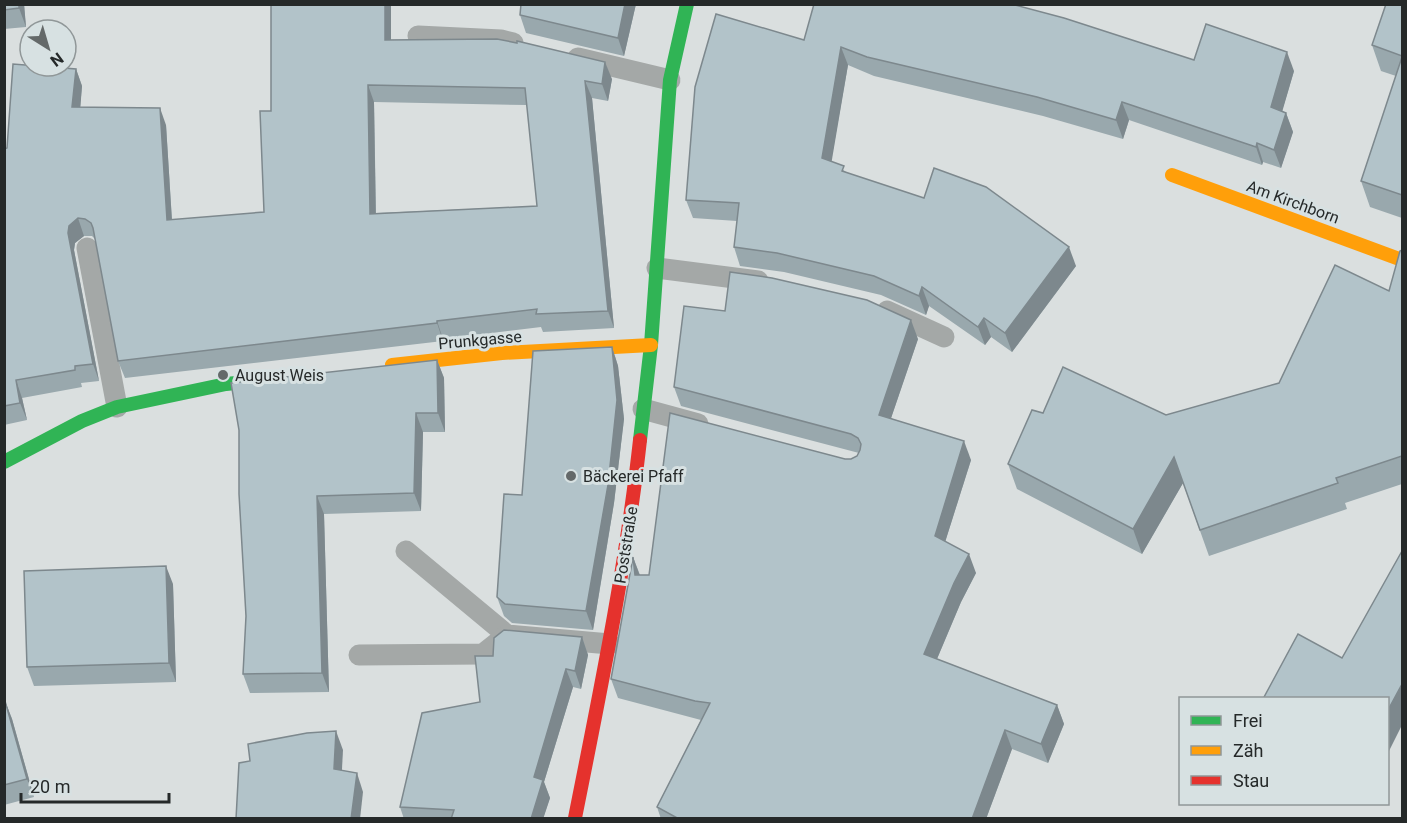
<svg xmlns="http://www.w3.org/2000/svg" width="1407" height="823" viewBox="0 0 1407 823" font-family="Roboto,sans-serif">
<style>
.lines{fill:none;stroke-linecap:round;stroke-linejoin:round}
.lane{stroke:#a4a8a7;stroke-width:21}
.fast{stroke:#30b455;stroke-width:14}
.slow{stroke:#ff9f0a;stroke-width:14}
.jam{stroke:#e5322d;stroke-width:14}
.wall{fill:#99a8ad;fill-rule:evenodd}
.shaded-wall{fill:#7d888d}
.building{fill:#b2c3c9;stroke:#7d888d;stroke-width:1.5;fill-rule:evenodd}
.poi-dot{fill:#646969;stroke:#d7e1e2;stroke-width:2}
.labels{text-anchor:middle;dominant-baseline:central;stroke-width:6;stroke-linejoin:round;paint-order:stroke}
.street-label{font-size:16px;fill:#252929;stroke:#d7e1e2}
.poi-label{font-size:16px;fill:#252929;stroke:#d7e1e2;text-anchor:start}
</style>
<rect width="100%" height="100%" fill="#dadfdf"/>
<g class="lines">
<!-- lane -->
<g class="lane">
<path d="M418,36L501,40L513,43"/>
<path d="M578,58L670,80"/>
<path d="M87,248L117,407"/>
<path d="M657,268L758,281"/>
<path d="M887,311L944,337"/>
<path d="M643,409L698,424"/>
<path d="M406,551L507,635L610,644"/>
<path d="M359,655L483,654L507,635"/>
</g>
<!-- fast -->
<g class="fast">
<path d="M640,440L651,345L670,80L687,4"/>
<path d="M4,462L82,421L117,407L226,384L275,379"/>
</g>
<!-- slow -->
<g class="slow">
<path d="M1172,175L1402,260"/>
<path d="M392,365L502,353L651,345"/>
</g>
<!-- jam -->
<path class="jam" d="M575,818C600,692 626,567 640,440"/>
</g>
<!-- wall -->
<g class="wall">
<path d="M4,4H24L26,27L4,29Z"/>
<path d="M271,4H391V40L612,79L608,101L592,98L614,328L543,332L541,327L443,339V341L125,378L118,361L95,239L92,236H84L75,243L74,250L99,381L81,383L82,387L22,398L27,420L4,425V149L7,148L76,69L82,86L80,107L166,125L172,220L264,212L271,111ZM374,102L527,105L537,206L376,213Z"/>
<path d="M521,4H636L624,56L526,33L520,15Z"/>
<path d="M1402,4V218L1370,207L1361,181L1396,76L1381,71L1372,45Z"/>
<path d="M804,40L1194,60L1294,71L1282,111L1286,113L1293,132L1281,168L1263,162L1262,165L1129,120L1123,139L1043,116L874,76L848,65L831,161L846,172L1076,266L1012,352L991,337L985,345L929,306L926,315L881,295L784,272L740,266L734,247L737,221L693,218L686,200Z"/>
<path d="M1402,250V484L1345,503L1347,509L1209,556L1183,483L1142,554L1017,489L1008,464L1043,413L1166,415L1279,383L1389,291Z"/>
<path d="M918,339L891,418L971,460L945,542L976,573L961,602L937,659L1057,705L1064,724L1048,763L1012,749L986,819H661L657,807L701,720L618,698L611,679L633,557L640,575H649L845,459H851L857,456L859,453L681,406L674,387Z"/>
<path d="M612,347L618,366L624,419L614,503L593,630L512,623L504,616L497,597Z"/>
<path d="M437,360L444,378L445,432H423L421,511L324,514L329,692L250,693L243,674L246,616L239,494Z"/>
<path d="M173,584L176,682L34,686L27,667Z"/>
<path d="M582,637L588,655L581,689L573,687L544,782L550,798L543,819H404L400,807L480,702L493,656Z"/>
<path d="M4,701H5L12,719L34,797L4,805Z"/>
</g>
<!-- shaded-wall -->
<g class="shaded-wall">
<path d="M19,4H24L26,27L19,8Z"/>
<path d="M385,4H391V58L385,40Z"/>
<path d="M625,4H636L624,56L618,38Z"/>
<path d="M841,47L848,65L829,177L822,158Z"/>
<path d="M1287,52L1294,71L1278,126L1271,107Z"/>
<path d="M605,62L612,79L608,101L602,84Z"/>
<path d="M76,69L82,86L79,125L72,107Z"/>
<path d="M585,81L592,98L614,328L608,311Z"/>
<path d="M368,85L374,102L376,231L370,214Z"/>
<path d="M1122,102L1129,120L1123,139L1116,120Z"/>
<path d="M160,108L166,125L173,238L167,220Z"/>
<path d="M1286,113L1293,132L1281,168L1274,150Z"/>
<path d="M1257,143L1263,162L1262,165L1256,147Z"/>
<path d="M78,218L84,236L75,243L74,250L99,381L93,364L68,233L69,226Z"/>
<path d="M1069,247L1076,266L1012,352L1005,333Z"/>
<path d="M922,287L929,306L926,315L919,296Z"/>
<path d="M984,318L991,337L985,345L978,327Z"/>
<path d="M911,320L918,339L886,433L879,415Z"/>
<path d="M437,321L443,339V341L437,323Z"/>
<path d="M612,347L618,366L624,419L614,503L593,630L586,611Z"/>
<path d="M437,360L444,378L445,432L438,413Z"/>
<path d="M16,380L22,398L27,420L20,403Z"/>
<path d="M416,413L423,432L421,511L414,493Z"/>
<path d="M964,441L971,460L941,555L935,536Z"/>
<path d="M1174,457L1183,483L1142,554L1133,529Z"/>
<path d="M317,496L324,514L329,692L322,673Z"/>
<path d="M969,554L976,573L961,602L931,673L924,654L954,583Z"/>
<path d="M633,557L640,576L635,575Z"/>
<path d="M166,566L173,584L176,682L169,663Z"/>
<path d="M582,637L588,655L581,689L575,671Z"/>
<path d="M566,669L573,687L544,782L550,798L543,819H531L534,777Z"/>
<path d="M1401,686L1402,691V725L1388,753V710Z"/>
<path d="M5,701L12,719L34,797L27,779Z"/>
<path d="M1057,705L1064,724L1048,763L1041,744Z"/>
<path d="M1005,730L1012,749L986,819H972Z"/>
<path d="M336,731L343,750L341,788L334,769Z"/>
<path d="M357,773L363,792L360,819H351Z"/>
</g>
<!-- building -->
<g class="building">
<path d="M4,4H19V8L4,10Z"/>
<path d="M271,4H385V40L497,39L517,43V41L605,62L602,84L585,81L608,311L536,314L537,309L437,321V323L118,361L93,228L91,223L85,219L78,218L69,226L68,233L93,364L75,366V370L16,380L20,403L4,406V149L7,148L13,64L76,69L72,107L160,108L167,220L264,212L260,111H271ZM368,85L525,88L537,206L370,214Z"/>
<path d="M521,4H625L618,38L520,15Z"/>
<path d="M814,4H1011L1064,18L1194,60L1206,24L1287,52L1271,107L1286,113L1274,150L1257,143L1256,147L1122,102L1116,120L1037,97L867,57L841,47L822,158L844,166L842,171L924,198L934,168L986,187L1069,247L1005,333L984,318L978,327L922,287L919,296L874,276L777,253L734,247L739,203L686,200L695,87L716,14L804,40Z"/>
<path d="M1386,4H1402V56L1372,45Z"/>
<path d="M1402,57V195L1361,181Z"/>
<path d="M1402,250V456L1336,478L1338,483L1200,530L1174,457L1133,529L1008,464L1032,410L1043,413L1063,367L1166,415L1279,383L1335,265L1389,291L1400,251Z"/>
<path d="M730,272L772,278L867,300L911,320L879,415L964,441L935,536L969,554L954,583L924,654L1057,705L1041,744L1005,730L972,819H679L657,807L710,703L695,701L611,679L633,557L635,575H649L670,413L845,459H851L857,456L860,450L861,444L858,438L851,434L674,387L684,306L725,311Z"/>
<path d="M612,347L617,400L608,485L586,611L505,604L497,597L504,494L522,495L533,351Z"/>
<path d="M437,360L438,413H416L414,493L317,496L322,673L243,674L246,616L239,494V430L231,383Z"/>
<path d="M1402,551V687L1401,686L1388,710V699H1263L1298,634L1342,658Z"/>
<path d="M166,566L169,663L27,667L24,571Z"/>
<path d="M504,630L582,637L575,671L566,669L534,777L543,780L531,819H451L454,810L400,807L422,713L480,702L475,656H493L494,638Z"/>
<path d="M4,701H5L27,779L4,785Z"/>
<path d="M336,731L334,769L357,773L351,819H236L239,763L250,761L248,744L307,733Z"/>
</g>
<!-- markers -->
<g class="poi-dot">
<circle cx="223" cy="375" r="6"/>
<circle cx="571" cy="476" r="6"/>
</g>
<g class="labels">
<!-- street labels -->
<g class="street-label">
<text transform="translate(1293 202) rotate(20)">Am Kirchborn</text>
<text transform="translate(480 340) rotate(-5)">Prunkgasse</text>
<text transform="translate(626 545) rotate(-81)">Poststraße</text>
</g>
<!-- poi labels -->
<g class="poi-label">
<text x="235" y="375">August Weis</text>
<text x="583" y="476">Bäckerei Pfaff</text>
</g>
</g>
<!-- border -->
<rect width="1407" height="823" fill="none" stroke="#252929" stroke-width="12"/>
<!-- legend -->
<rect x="1179" y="697" width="210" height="108" fill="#d7e1e2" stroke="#909798" stroke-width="1.5"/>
<rect x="1191" y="716" width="30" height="9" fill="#30b455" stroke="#909798" stroke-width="1.5"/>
<text x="1233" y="727" font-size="18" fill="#252929">Frei</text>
<rect x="1191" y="746" width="30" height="9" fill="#ff9f0a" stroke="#909798" stroke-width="1.5"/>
<text x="1233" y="757" font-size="18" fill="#252929">Zäh</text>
<rect x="1191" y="776" width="30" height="9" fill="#e5322d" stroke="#909798" stroke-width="1.5"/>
<text x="1233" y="787" font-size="18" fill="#252929">Stau</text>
<!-- north arrow -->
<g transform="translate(48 48) rotate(143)"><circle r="28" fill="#d7e1e2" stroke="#909798" stroke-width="1.5"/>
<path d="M0-4.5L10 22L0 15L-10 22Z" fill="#646969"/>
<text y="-9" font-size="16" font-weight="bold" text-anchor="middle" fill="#252929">N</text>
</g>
<!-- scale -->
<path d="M21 793v9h148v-9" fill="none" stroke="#252929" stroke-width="3"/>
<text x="30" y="793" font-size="18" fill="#252929" stroke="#d7e1e2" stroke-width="4.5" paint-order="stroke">20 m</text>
</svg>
